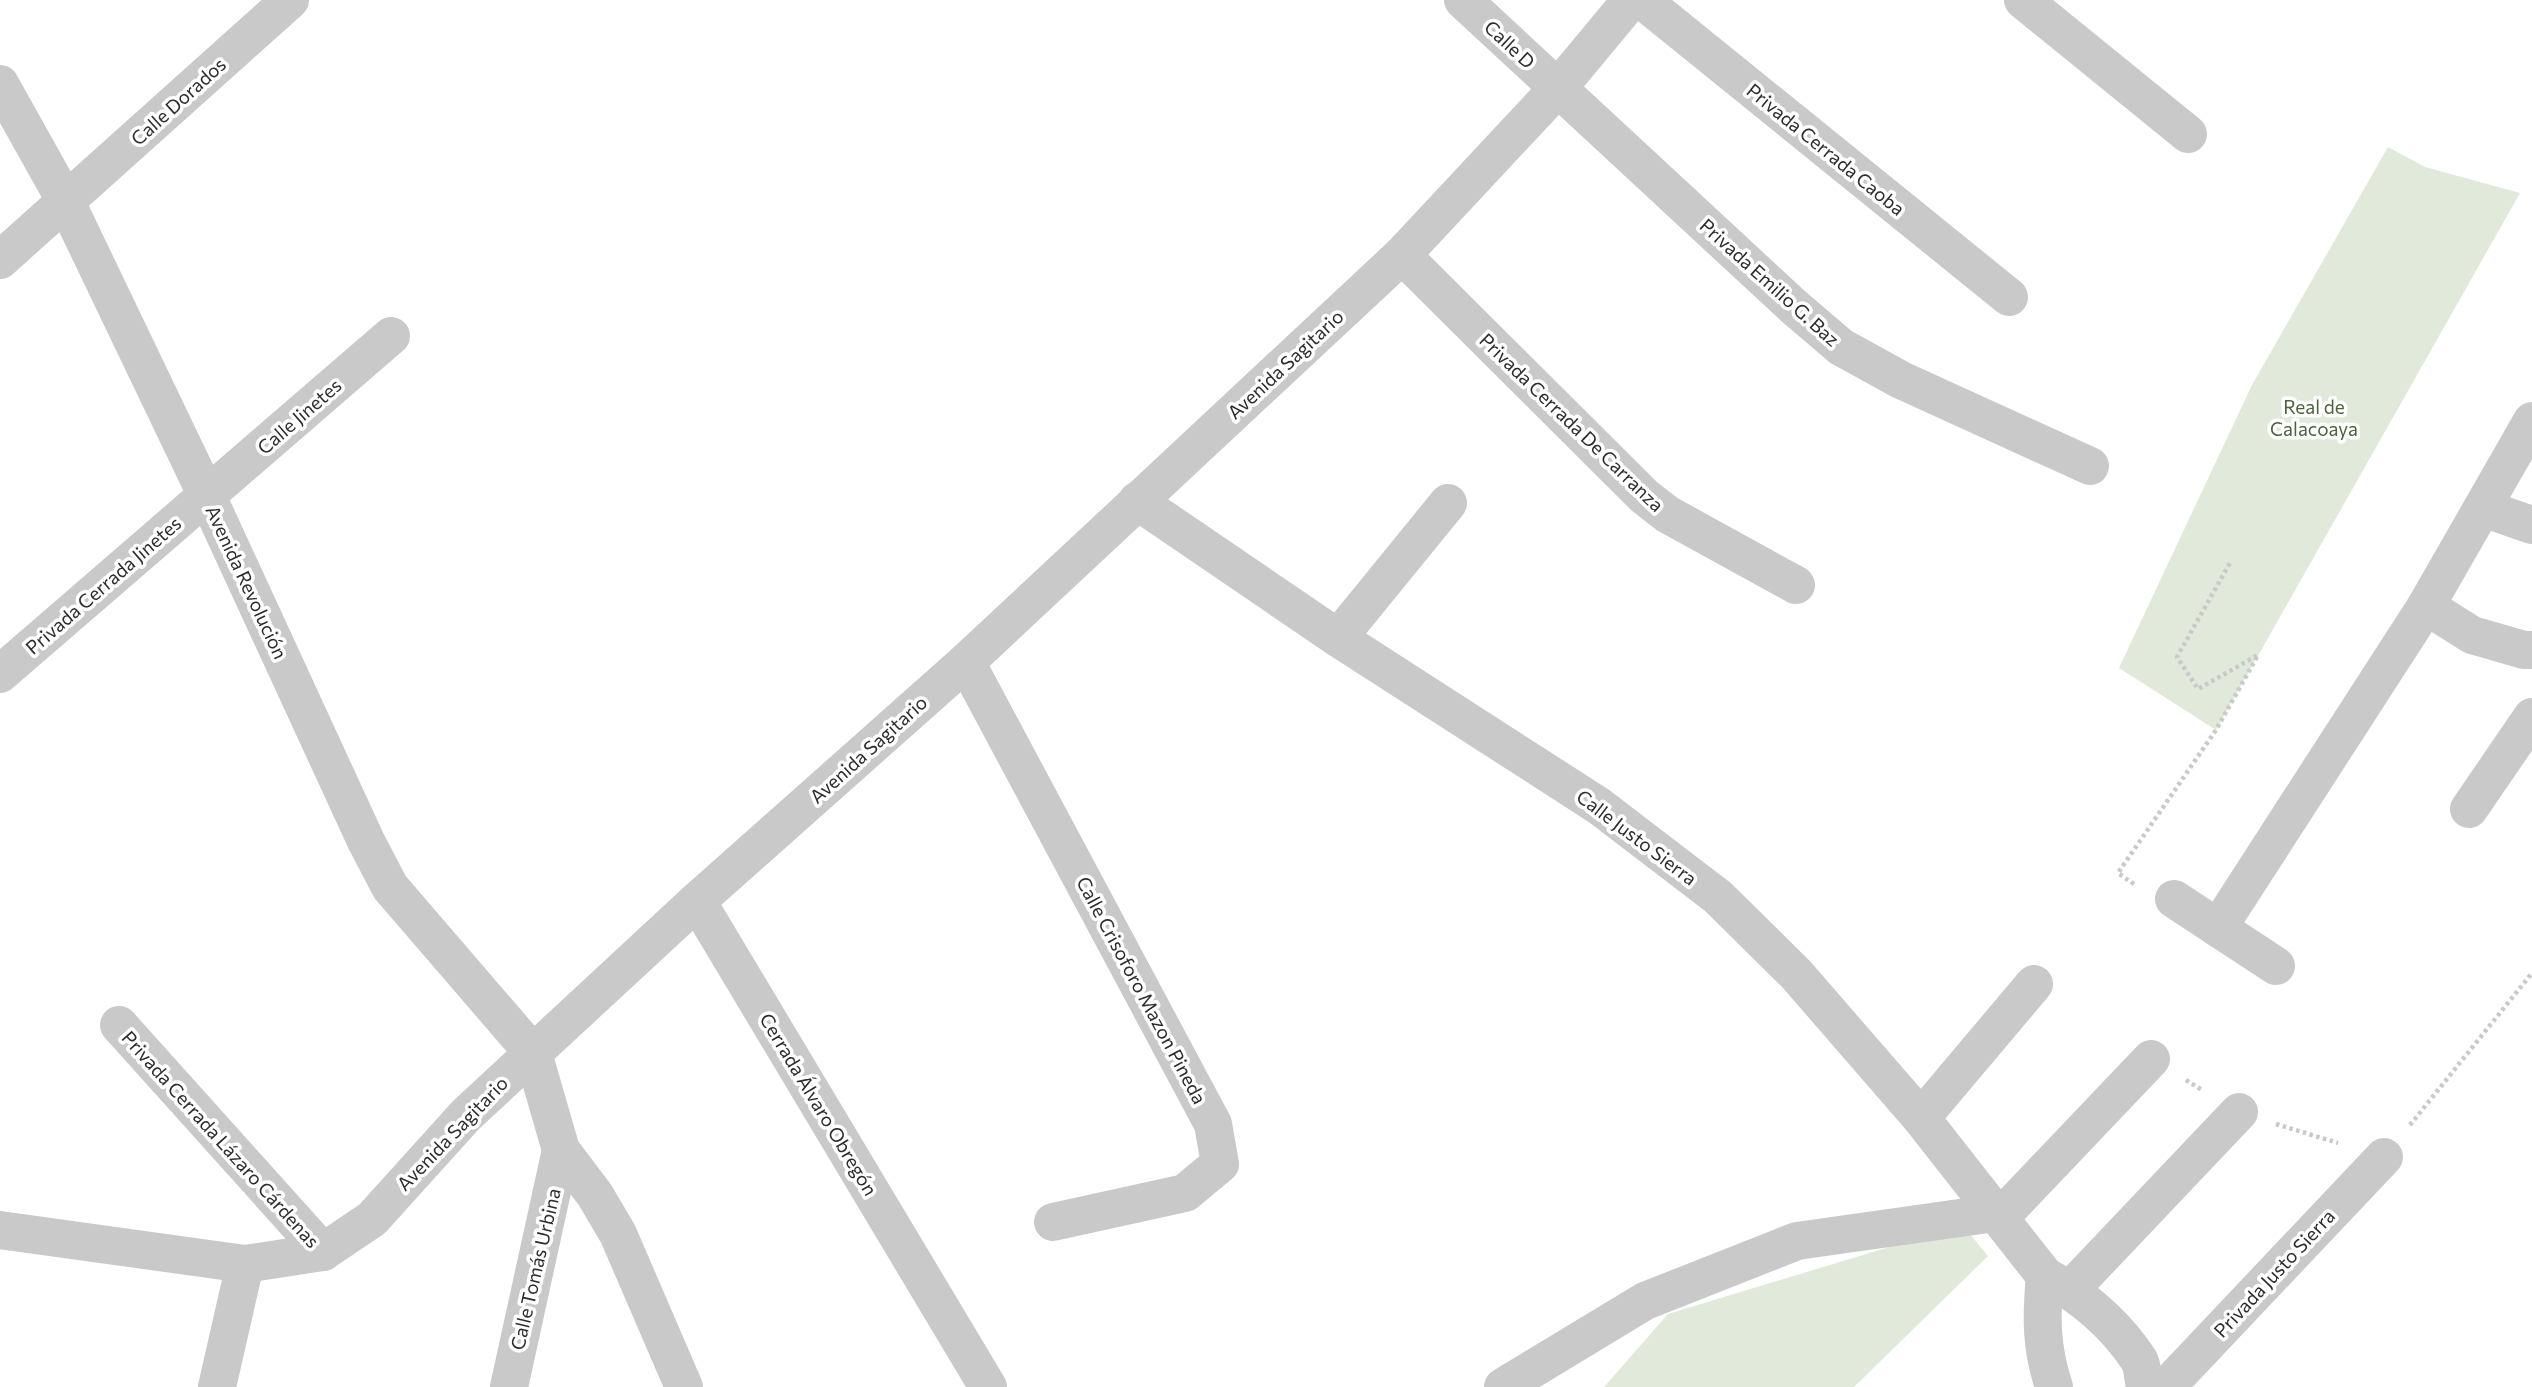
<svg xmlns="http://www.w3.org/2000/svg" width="2532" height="1387" viewBox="0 0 2532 1387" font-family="Commissioner,sans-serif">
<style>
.green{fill:#e1e9db}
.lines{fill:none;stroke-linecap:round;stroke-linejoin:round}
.path{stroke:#c9c9c9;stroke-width:4.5;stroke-dasharray:3.5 3.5;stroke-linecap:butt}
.minor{stroke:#c9c9c9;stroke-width:38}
.labels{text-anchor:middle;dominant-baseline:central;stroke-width:7;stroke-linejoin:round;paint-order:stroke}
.street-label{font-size:19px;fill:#2c2c2c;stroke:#fff}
.park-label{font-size:19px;fill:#4c633e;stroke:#fff}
</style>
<rect width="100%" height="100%" fill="#fff"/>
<!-- green -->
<g class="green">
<path d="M2388,147L2425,167L2520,193L2216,730L2119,668L2252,385Z"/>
<path d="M1956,1217L1988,1256L1854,1387H1604L1668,1314L1886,1248Z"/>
</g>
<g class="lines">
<!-- path -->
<g class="path">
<path d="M2134,884L2118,873L2216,730L2258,655L2198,689L2177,657L2231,561"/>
<path d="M2186,1080L2202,1090"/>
<path d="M2276,1124L2338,1143"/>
<path d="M2410,1125L2532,973"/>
</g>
<!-- minor -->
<g class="minor">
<path d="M1463,0L1793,306L1841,347L1901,380L2090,466"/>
<path d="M1642,0L2009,297"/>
<path d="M2023,0L2188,134"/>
<path d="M0,84L66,202L207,496L366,841L390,887L533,1053L561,1150L595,1195L618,1234L684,1387"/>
<path d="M1402,255L1644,496L1667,514L1796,585"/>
<path d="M0,260L290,0"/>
<path d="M1137,501L1338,638L1599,806L1718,897L1796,974L1921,1118L2045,1276C2082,1296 2116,1325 2139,1360C2143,1367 2143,1379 2145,1387"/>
<path d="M2483,508L2532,525"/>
<path d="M2426,606L2472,635L2524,650H2532"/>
<path d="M1338,638L1448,503"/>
<path d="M966,662L1213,1124L1220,1164L1185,1193L1053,1222"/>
<path d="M0,674L391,336"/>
<path d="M2469,809L2532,717"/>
<path d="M2174,899L2276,966"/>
<path d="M697,901L988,1387"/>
<path d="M2218,928L2426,606L2532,421"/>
<path d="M119,1025L323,1252"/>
<path d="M1921,1118L2034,984"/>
<path d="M0,1230L245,1264L323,1252L372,1219L466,1115L697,901L966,662L1402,255L1558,88L1631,0"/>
<path d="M2045,1276C2041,1317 2041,1348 2054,1387"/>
<path d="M2070,1290L2239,1112"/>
<path d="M217,1387L245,1264"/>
<path d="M509,1387L561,1150"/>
<path d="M1503,1387L1645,1301L1797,1241L1995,1213L2011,1206L2151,1059"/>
<path d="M2164,1387L2173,1380L2384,1157"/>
</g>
</g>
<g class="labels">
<!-- street labels -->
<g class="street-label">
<text transform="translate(1510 44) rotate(43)">Calle D</text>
<text transform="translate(178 101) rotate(-42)">Calle Dorados</text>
<text transform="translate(1826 149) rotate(39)">Privada Cerrada Caoba</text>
<text transform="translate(1770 282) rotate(42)">Privada Emilio G. Baz</text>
<text transform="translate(1285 364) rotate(-43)">Avenida Sagitario</text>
<text transform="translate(299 416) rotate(-41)">Calle Jinetes</text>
<text transform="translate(1572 422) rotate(44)">Privada Cerrada De Carranza</text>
<text transform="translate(247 582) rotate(65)">Avenida Revolución</text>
<text transform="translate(103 585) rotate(-41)">Privada Cerrada Jinetes</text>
<text transform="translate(868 749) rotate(-42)">Avenida Sagitario</text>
<text transform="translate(1637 837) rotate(37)">Calle Justo Sierra</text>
<text transform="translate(1142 990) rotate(62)">Calle Crisoforo Mazon Pineda</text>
<text transform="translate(819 1104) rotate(59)">Cerrada Álvaro Obregón</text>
<text transform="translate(452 1133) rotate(-46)">Avenida Sagitario</text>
<text transform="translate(221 1139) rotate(48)">Privada Cerrada Lázaro Cárdenas</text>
<text transform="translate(535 1269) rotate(-77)">Calle Tomás Urbina</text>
<text transform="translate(2274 1273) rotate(-47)">Privada Justo Sierra</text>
</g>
<!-- park labels -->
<g class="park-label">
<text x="2314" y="406">Real de<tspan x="2314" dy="22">Calacoaya</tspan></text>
</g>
</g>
</svg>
